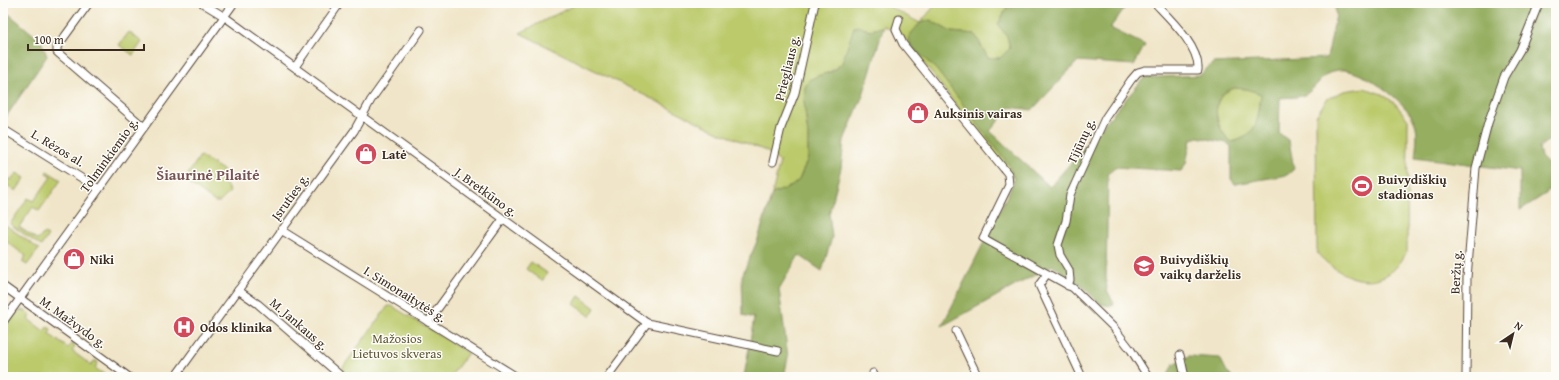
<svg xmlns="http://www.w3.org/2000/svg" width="1559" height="380" viewBox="0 0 1559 380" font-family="'Gentium Book Plus',serif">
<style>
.green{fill:#bcca6c;stroke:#7c7a45}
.forest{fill:#95ae60;stroke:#686c3f;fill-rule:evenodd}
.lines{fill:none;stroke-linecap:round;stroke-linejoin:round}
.street-casing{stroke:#564638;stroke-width:9}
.street{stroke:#fff;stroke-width:7}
.labels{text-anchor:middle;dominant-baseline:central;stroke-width:3;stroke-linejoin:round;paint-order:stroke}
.street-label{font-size:13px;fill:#3b2a1e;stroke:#fdfcf7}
.poi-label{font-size:13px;font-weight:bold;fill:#3b2a1e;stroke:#fdfcf7;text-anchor:start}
.park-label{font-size:13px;fill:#625a35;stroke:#fdfcf7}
.quarter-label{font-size:15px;font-weight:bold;fill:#785356;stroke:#fdfcf7}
</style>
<rect width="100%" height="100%" fill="#fdfcf7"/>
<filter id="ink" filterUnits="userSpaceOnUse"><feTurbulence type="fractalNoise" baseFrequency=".025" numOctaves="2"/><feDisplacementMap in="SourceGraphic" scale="8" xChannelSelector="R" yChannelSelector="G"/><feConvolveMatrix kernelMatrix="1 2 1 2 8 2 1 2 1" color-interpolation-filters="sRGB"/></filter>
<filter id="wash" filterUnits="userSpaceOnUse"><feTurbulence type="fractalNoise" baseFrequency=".012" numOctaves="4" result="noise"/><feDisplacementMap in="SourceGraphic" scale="16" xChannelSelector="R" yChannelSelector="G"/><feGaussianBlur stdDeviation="0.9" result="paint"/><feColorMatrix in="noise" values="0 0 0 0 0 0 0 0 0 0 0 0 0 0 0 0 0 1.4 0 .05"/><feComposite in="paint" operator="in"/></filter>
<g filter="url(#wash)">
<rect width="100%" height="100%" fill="#f0e5c8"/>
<!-- green -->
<g class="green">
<path d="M578,3H889L890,7L920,23L937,3H1009L998,25L1007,36L1010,48L1000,58H988L974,34L951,32L930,20L911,46L936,69L946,82L1009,165L1014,179L902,35L884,26L869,31L865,28C851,50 845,70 817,76L804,101L808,136V158L799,180L792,186L772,194L780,162L766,151L718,132L520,33Z"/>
<path d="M129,32L142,42L133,55L119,45Z"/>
<path d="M1234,88L1247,89L1261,94C1258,117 1259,136 1232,142C1218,132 1210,108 1223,94C1226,91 1231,90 1234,88Z"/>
<path d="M1364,88L1382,94L1395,103L1408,120L1407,251C1386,295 1344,283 1317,253L1316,116L1327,99L1344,91Z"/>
<path d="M200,156L223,170L225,183L230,192L220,202H215L189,183L187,176Z"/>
<path d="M47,171L61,180L39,211L33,207L19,227L38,240L44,233L48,236L41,246L10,224L28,198L34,201L51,177L46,173Z"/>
<path d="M17,173L25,178L16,191L7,185L3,191L4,175L11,180Z"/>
<path d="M3,223L39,249L27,265L22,262L26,256L3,239Z"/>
<path d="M531,262L547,273L542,281L526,269Z"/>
<path d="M579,296L595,308L590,316L574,304Z"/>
<path d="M388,306H392L468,353L450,377H355L356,375L351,371L348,374L343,370V367Z"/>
<path d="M24,310L31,315L28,319L44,331L47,327L50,328L51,330L49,334L68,348L72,344H74L75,347L72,351L91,365L94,361H97L98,363L95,368L108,377H3V329L16,311Z"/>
</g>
<!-- forest -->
<g class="forest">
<path d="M1009,3H1124L1126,6L1110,28L1145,45L1134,65L1078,61L1032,110L1010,107L990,131L1050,187L1144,78L1200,75L1213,63L1327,58L1336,15L1335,5L1343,3H1556V139C1549,139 1544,143 1539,148L1541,157L1552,168L1556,182L1547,193L1520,210V171L1415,157C1416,146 1419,131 1414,121C1406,101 1360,67 1338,70C1323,71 1316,90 1304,95C1298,98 1287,97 1280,98L1279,133L1289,141L1294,169L1287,175L1235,184L1231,179V146L1227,143L1198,137L1191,140L1186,163L1181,171L1114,167L1108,175L1106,278L1107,290L1114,304L1110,306L1101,304L1082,286L1053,265L942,326L1013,184L1014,179L1009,165L936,69L911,46L909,36L920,23L930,20L951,32L975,34L988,58H1000L1010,48L1007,36L998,25ZM1234,88L1247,89L1261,94C1258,117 1259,136 1232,142C1218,132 1210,108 1223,94C1226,91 1231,90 1234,88Z"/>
<path d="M3,9L41,41L47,56L6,117L3,115Z"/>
<path d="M859,26L869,31L884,26L863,95L844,140L841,168L829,214L832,237L822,271L799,255L779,289L788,357L784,377H744L754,318L743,315L742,276L758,239L772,194L792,186L799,180L808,158V136L804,101L805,87L809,80L817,76L834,71L842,63L854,27Z"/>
<path d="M1189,356L1220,358L1227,372L1232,377H1167L1173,364Z"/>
</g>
</g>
<g filter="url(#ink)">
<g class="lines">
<!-- street casing -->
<g class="street-casing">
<g id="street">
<path d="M89,3L57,47V52L144,127"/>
<path d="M202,3L225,17L647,323L778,351"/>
<path d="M899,19L896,29L903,44L1008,174L1009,185L1006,191L983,238L1073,288L1114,328L1131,350L1148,377"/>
<path d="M295,67L340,3"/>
<path d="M3,129L99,189"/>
<path d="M773,162L781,128L795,93L815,3"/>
<path d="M281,230L517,377"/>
<path d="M1047,274L1039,285L1082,377"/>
<path d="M3,286L129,377"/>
<path d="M1068,286L1070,280L1069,270L1060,255L1058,245L1066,221L1070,195L1105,118L1131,80L1138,72L1145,70H1198C1200,47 1170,19 1155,3"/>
<path d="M238,290L258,304L342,377"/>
<path d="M3,322L234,3"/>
<path d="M428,322L503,219"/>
<path d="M956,331L978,377"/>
<path d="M1180,355L1185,377"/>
<path d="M873,373L875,377"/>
<path d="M175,377L354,131L371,100L421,30"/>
<path d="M607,377L647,323"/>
<path d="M1466,377L1467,278L1476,168L1488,123L1504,77L1520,50L1539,3"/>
</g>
</g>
<!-- street -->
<use href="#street" class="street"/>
</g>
</g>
<!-- icons -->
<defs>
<g id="shop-disc" transform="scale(1.15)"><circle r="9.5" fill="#d1495b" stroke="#fdfcf7"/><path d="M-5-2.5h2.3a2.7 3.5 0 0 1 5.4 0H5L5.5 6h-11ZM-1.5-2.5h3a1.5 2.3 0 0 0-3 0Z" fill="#fff"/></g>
<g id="stadium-disc" transform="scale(1.15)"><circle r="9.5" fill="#d1495b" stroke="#fdfcf7"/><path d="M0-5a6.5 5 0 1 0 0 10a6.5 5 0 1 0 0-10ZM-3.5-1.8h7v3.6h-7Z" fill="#fff"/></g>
<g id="school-disc" transform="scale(1.15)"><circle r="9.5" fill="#d1495b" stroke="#fdfcf7"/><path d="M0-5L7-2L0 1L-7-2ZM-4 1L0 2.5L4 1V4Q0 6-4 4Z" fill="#fff"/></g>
<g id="hospital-disc" transform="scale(1.15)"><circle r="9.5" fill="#d1495b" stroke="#fdfcf7"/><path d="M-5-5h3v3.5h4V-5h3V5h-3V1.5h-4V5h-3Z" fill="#fff"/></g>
</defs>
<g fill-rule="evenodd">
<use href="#shop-disc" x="918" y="113"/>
<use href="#shop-disc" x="366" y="154"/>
<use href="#stadium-disc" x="1362" y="186"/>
<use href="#shop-disc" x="74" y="259"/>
<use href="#school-disc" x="1144" y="266"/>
<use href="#hospital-disc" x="184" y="327"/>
</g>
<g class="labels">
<!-- street labels -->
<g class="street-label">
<text transform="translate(787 68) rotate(-76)">Priegliaus g.</text>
<text transform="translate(1081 141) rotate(-65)">Tijūnų g.</text>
<text transform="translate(58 148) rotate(31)">L. Rėzos al.</text>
<text transform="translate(109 155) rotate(-54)">Tolminkiemio g.</text>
<text transform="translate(486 192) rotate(36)">J. Bretkūno g.</text>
<text transform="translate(290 197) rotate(-54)">Įsruties g.</text>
<text transform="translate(1456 272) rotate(-87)">Beržų g.</text>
<text transform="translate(405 294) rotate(32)">I. Simonaitytės g.</text>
<text transform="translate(73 322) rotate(36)">M. Mažvydo g.</text>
<text transform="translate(299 324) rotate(41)">M. Jankaus g.</text>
</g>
<!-- poi labels -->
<g class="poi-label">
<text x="934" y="113">Auksinis vairas</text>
<text x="382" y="154">Latė</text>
<text x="1378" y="179">Buivydiškių<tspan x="1378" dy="15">stadionas</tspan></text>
<text x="90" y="259">Niki</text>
<text x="1160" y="259">Buivydiškių<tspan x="1160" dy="15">vaikų darželis</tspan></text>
<text x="200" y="327">Odos klinika</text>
</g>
<!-- park labels -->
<g class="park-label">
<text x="397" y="338">Mažosios<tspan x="397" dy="15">Lietuvos skveras</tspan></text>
</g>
<!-- quarter labels -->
<g class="quarter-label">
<text x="208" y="174">Šiaurinė Pilaitė</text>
</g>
</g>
<!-- margin -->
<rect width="1559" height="380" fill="none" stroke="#fdfcf7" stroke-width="16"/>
<!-- north arrow -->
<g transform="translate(1513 334) rotate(35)" stroke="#fdfcf7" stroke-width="3" paint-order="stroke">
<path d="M0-3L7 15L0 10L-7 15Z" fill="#3b2a1e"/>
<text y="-6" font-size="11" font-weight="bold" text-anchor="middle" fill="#3b2a1e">N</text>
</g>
<!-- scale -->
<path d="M28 44v6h116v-6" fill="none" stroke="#3b2a1e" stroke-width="2"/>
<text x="34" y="44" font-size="12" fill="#3b2a1e" stroke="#fdfcf7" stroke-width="3" paint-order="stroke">100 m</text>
</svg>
